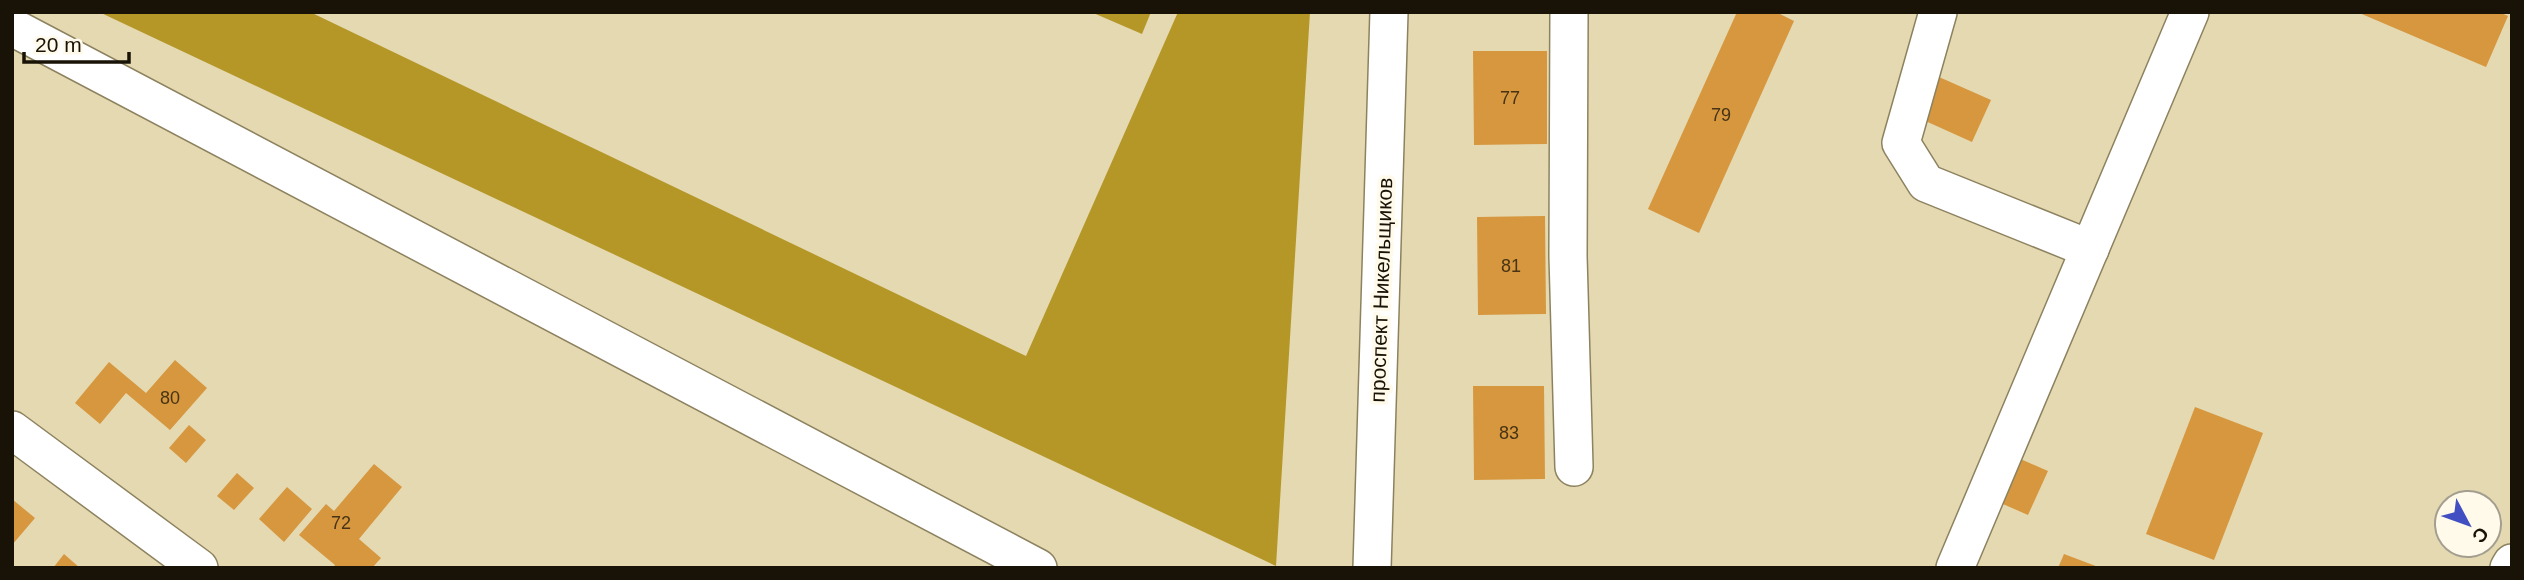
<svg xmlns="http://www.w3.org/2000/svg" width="2524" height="580" viewBox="0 0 2524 580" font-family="Helvetica,sans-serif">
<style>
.forest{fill:#b59728}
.building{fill:#d6973e}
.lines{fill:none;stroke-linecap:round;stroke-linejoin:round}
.minor-casing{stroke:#8d825f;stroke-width:40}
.minor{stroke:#fff;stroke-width:37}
.labels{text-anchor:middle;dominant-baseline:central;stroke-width:7;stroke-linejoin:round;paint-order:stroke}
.number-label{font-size:18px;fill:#483414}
.street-label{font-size:21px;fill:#181306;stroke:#fffaea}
</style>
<rect width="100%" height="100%" fill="#e5d9b2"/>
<!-- forest -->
<g class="forest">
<path d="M99,12H310L1026,356L1178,12H1310L1276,566Z"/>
<path d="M1091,12H1151L1142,34Z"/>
</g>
<!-- building -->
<g class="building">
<path d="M1737,12H1776L1794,21L1699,233L1648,209Z"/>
<path d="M2357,12H2499L2508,16L2486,67Z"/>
<path d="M1473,51H1547V144L1474,145Z"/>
<path d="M1939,77L1991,100L1972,142L1921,119Z"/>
<path d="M1545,216L1546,314L1478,315L1477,217Z"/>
<path d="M175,360L207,388L170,430L126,393L100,424L75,403L109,362L146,393Z"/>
<path d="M1473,386H1544L1545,479L1474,480Z"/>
<path d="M2195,407L2263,433L2214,560L2146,534Z"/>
<path d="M189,425L206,440L186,463L169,448Z"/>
<path d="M2016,457L2048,471L2028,515L1996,501Z"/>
<path d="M374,464L402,487L359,539L381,558L372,568H333L335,565L299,535L326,504L334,511Z"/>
<path d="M237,473L254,488L234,510L217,496Z"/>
<path d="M287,487L312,509L284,542L259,519Z"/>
<path d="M12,499L35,518L12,545Z"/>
<path d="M64,554L80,568H53Z"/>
<path d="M2064,554L2101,568H2058Z"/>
</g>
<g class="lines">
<!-- minor casing -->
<g class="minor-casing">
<g id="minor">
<path d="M1569,12L1568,256L1574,467"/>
<path d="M1938,12L1901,143L1926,183L2090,249"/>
<path d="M12,27L1038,568"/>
<path d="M12,430L199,568"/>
<path d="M1372,568L1389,12"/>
<path d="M1955,568L2190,12"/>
<path d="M2509,568L2512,563"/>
</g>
</g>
<!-- minor -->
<use href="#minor" class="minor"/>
</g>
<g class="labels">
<!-- number labels -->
<g class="number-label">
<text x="1510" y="98">77</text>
<text x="1721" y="115">79</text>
<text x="1511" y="266">81</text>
<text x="170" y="398">80</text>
<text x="1509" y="433">83</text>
<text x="341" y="523">72</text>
</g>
<!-- street labels -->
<g class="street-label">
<text transform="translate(1381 290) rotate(-88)">проспект Никельщиков</text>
</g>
</g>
<!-- border -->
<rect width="2524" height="580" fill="none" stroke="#181306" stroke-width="28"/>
<!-- north arrow -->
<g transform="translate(2468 524) rotate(131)"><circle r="33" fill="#fffaea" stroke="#a39e8f" stroke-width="2"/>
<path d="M0-5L12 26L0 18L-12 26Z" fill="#414fc3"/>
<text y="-10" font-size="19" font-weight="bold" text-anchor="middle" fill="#181306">С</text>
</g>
<!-- scale -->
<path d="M24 52v10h105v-10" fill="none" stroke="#181306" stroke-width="3.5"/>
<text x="35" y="52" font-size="21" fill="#181306" stroke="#fffaea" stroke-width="5" paint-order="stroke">20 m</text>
</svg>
